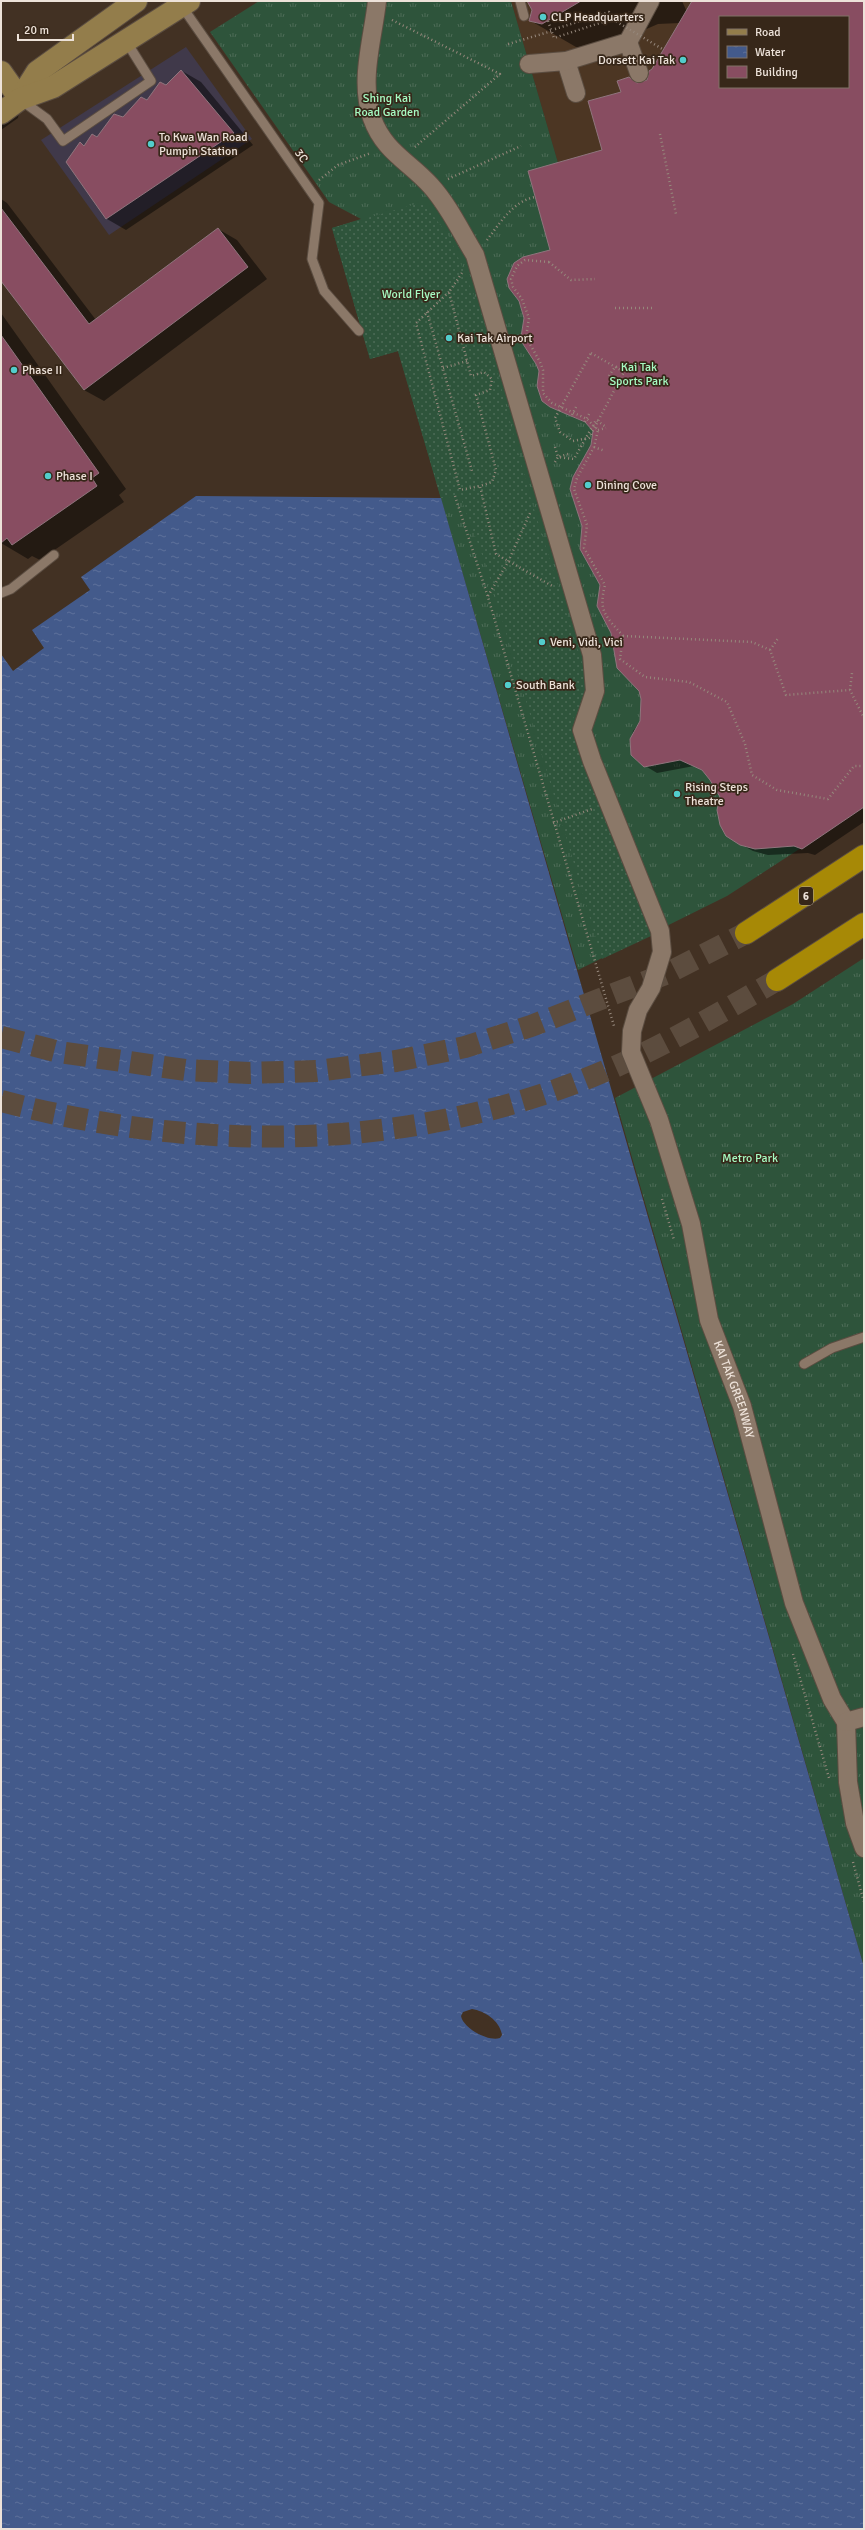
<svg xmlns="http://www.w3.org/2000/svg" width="865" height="2530" viewBox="0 0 865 2530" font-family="Signika,sans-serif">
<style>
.built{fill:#4c3623}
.industrial{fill:#40394a}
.grass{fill:url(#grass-tufts)}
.garden{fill:url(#garden-dots)}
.water{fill:url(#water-ripples);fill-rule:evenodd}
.shadow{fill:#0007;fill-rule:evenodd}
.building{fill:#884d61;stroke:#8f757d;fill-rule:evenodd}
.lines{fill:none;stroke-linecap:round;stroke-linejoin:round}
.highway-tunnel{stroke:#5c4c3e;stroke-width:22;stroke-dasharray:22 11;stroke-linecap:butt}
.lane-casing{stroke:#5b4d41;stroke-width:11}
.street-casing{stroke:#5b4d41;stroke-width:20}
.secondary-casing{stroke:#5b4d41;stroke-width:24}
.highway-casing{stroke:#5b4d41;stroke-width:24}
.path{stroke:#96887c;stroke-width:2.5;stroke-dasharray:1 3;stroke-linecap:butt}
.lane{stroke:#8b7868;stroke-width:9}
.street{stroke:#8b7868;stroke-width:18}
.secondary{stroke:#937d4b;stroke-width:22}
.highway{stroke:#a78906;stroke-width:22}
.path-bridge{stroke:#96887c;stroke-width:2.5;stroke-dasharray:1 3;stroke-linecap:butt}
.poi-dot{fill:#52cdcc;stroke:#372719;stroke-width:1.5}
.labels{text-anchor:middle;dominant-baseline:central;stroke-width:3.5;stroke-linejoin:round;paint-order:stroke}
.shield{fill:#372719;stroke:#b6aa9f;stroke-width:1}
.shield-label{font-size:11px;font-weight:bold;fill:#ede2d9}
.poi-label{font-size:12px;fill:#ede2d9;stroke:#372719;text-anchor:start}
.park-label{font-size:12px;fill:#a6fbc2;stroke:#372719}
.street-label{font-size:12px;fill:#ede2d9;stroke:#372719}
</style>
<defs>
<pattern id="grass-tufts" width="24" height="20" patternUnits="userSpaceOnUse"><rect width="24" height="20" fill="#2e543b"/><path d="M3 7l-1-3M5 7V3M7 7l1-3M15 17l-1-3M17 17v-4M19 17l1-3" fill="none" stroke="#4d6c57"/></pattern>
<pattern id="garden-dots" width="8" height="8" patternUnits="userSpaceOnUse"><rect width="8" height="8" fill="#2e543b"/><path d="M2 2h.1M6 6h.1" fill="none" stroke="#4d6c57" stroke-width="1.8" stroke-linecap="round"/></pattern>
<pattern id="water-ripples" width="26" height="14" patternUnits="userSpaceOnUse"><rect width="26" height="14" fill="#435a8b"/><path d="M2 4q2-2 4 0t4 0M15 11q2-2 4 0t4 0" fill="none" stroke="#5e719b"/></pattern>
</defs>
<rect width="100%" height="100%" fill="#423123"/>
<!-- built -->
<path class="built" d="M511,1H743L720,17L667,132L558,163Z"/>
<!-- industrial -->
<path class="industrial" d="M186,47L252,139L109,235L41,140Z"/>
<!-- grass -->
<g class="grass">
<path d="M259,1H511L558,163L667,132L720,87H848V17L864,1V807L727,896L578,970L398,351L370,359L332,228L361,219L329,202L210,32Z"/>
<path d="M864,958V1967L615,1098L793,1004Z"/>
</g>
<!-- garden -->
<path class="garden" d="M423,202L450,238L482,315L529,493L589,685L571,723L651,936L602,959L487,568L460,496L441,498L398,351L370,359L332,228Z"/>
<!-- water -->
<path class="water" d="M196,496L441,498L864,1967V2529H1V654L13,671L44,648L32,630L90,590L81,577ZM472,2009C485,2011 500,2021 502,2035L500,2038C488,2042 463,2028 461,2016L463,2012Z"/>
<!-- shadow -->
<g class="shadow">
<path d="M528,1H682L687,12L693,1H864V822L815,855L808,853L768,855L753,851L740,844L721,797L711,779L704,771L694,766L657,773L637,761L630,747L633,731L641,721L642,699L612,633L601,585L591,446L595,431L588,424L550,406L551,250L604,151L629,78L639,84L648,80L680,23L658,24L635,34L608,38L588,50L576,47L531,21L533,10ZM720,17H848V87H720Z"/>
<path d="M182,71L201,82L253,145L126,230L107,219L68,162L80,143L85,146L98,138L167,87Z"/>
<path d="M1,83L19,112L18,118L1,130Z"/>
<path d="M1,199L7,203L96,320L218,229L237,240L267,279L104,401L84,390L1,279Z"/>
<path d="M1,313L126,489L119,495L124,502L40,560L32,556L28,559L1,543Z"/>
</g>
<!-- building -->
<g class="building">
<path d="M527,1H581L542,24L529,21L532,10Z"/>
<path d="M692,1H864V807L802,849L794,846L755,849L740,845L726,836L720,825L717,810L720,797L710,780L702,770L680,760L644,767L631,755L630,739L640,721L641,699L639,691L617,668L611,633L597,606L600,585L580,549L582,526L570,489L573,477L591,445L593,431L585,422L550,407L542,401L537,386L539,371L536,364L523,344L521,337L524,318L519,301L509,288L507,279L514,263L523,257L550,250L528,171L602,150L588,101L621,92L617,81L629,77L637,83L647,80L649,71L652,69ZM720,17H848V87H720Z"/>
<path d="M181,70L234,133L106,219L66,162L80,142L84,146L92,134L97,137L114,114L123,117L141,97L147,100L160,82L166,85Z"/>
<path d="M1,208L89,324L218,228L248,267L84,390L1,281Z"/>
<path d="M1,335L99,473L92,478L97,486L12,545L7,538L1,543Z"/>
</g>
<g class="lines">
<!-- highway-tunnel -->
<g class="highway-tunnel">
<path d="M1,1037L59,1052L185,1070L249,1073L316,1071L396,1061L465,1047L531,1026L668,973L746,933"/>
<path d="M1,1101C196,1152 405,1152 593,1076C658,1050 718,1014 777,980"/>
</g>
<!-- lane casing -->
<g class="lane-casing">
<g id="lane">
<path d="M520,1L524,16"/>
<path d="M181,5L319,203L312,259L324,291L359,331"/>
<path d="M21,100L47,119L63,141L151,81L126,41"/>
<path d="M1,593L11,589L54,555"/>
<path d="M804,1364L832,1348L864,1337"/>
</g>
</g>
<!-- street casing -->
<g class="street-casing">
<g id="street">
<path id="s1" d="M377,1C373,39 359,80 372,118C384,152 410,162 431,186C449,206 461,232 475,255L592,655L595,691L582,730L592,761L660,931L662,952L651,988L638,1010L632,1031L631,1052L659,1120L691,1224L709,1320L742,1406L794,1603L832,1699L846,1722L848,1782L855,1823L864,1848"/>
<path d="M628,42L639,73"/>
<path d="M566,61L576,93"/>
<path d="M529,64L566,61L628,42L650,1"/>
<path d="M846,1722L864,1717"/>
</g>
</g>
<!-- secondary casing -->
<g class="secondary-casing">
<g id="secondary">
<path d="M1,72L20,99"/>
<path d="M20,99L37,72L136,1"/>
<path d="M1,113L20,99L53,87L189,1"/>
</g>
</g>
<!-- highway casing -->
<g class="highway-casing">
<g id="highway">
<path d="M746,933L864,856"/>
<path d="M777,980L864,924"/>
</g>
</g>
<!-- path -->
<g class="path">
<path d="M392,20L500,74L415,147"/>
<path d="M555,29L609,12L612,19"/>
<path d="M660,134L676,214"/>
<path d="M448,179L521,146"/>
<path d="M319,180L338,165L371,153"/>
<path d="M487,240C500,223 513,201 535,197"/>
<path d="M549,262L571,280L595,279"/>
<path d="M462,273L449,292L471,376L484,372L492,379L490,390L476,395L496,470L492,482L480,486L496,554L554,587"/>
<path d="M449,292L416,323L460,490L480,486"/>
<path d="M615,308H653"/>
<path d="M427,312L472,471"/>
<path d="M443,368L467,361"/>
<path d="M609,376L615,367L637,365"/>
<path d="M572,415L576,407"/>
<path d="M585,422L589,414"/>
<path d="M598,430L606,428"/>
<path d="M555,447L558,457L568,454"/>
<path d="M594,447L605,451"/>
<path d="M555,462L558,457L574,459L596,420L606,427"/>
<path d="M455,496L488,597L614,1026"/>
<path d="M488,596L508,562L531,511"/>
<path d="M623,636L752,642L770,650L786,695L850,690L864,718"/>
<path d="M770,650L779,637"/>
<path d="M850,690L852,673"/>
<path d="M553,823L592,809"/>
<path d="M662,1199L674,1240"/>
<path d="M793,1654L829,1778"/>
<path d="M853,1862L864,1902"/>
</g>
<!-- lane -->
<use href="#lane" class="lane"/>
<!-- street -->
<use href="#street" class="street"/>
<!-- secondary -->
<use href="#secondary" class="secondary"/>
<!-- highway -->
<use href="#highway" class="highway"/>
<!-- path-bridge -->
<g class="path-bridge">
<path d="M548,21L554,38L612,19L664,50"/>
<path d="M508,44L552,31"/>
<path d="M549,262L525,260L517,266L511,279L513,287L522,299L529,318L526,337L540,362L543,370V393L552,403L587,419L598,430L594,447L577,478L574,489L587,525L584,548L605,585C598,612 606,616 623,636L620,659L645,677L689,682L727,702L745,744L752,775L777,790L828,799L854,766H864"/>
<path d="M591,353L624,372L589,438L573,441L560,432L555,418Z"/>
</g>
</g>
<!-- markers -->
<g class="poi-dot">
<circle cx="543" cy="17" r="4"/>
<circle cx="683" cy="60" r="4"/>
<circle cx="151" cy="144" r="4"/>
<circle cx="449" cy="338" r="4"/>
<circle cx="14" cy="370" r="4"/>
<circle cx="48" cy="476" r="4"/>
<circle cx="588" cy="485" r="4"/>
<circle cx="542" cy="642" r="4"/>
<circle cx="508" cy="685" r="4"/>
<circle cx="677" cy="794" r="4"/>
</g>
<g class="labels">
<!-- shield labels -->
<rect class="shield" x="799" y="887" width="14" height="18" rx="3"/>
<g class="shield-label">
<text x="806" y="896">6</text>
</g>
<!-- poi labels -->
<g class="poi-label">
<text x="551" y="17">CLP Headquarters</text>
<text x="675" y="60" text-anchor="end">Dorsett Kai Tak</text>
<text x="159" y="137">To Kwa Wan Road<tspan x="159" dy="14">Pumpin Station</tspan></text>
<text x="457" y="338">Kai Tak Airport</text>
<text x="22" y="370">Phase II</text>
<text x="56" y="476">Phase I</text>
<text x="596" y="485">Dining Cove</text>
<text x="550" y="642">Veni, Vidi, Vici</text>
<text x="516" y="685">South Bank</text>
<text x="685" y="787">Rising Steps<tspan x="685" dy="14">Theatre</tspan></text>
</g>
<!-- park labels -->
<g class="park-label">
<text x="387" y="98">Shing Kai<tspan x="387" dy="14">Road Garden</tspan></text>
<text x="411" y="294">World Flyer</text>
<text x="639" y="367">Kai Tak<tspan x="639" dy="14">Sports Park</tspan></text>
<text x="750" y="1158">Metro Park</text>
</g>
<!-- street labels -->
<g class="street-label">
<text transform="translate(301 156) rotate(55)">3C</text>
<text stroke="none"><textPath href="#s1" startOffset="1482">KAI TAK GREENWAY</textPath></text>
</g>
</g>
<!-- border -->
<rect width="865" height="2530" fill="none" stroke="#ede2d9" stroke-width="4"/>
<!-- legend -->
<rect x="719" y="16" width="130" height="72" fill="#372719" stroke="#807266"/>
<rect x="727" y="29" width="20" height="6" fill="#937d4b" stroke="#807266"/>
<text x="755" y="36" font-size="12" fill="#ede2d9">Road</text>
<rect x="727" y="46" width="20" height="12" fill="url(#water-ripples)" stroke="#807266"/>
<text x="755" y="56" font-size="12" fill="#ede2d9">Water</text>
<rect x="727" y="66" width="20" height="12" fill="#884d61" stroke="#807266"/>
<text x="755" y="76" font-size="12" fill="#ede2d9">Building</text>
<!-- scale -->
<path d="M18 34v6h55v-6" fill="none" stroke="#ede2d9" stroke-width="2"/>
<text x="24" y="34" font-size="12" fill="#ede2d9" stroke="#372719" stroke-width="3" paint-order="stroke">20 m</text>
</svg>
